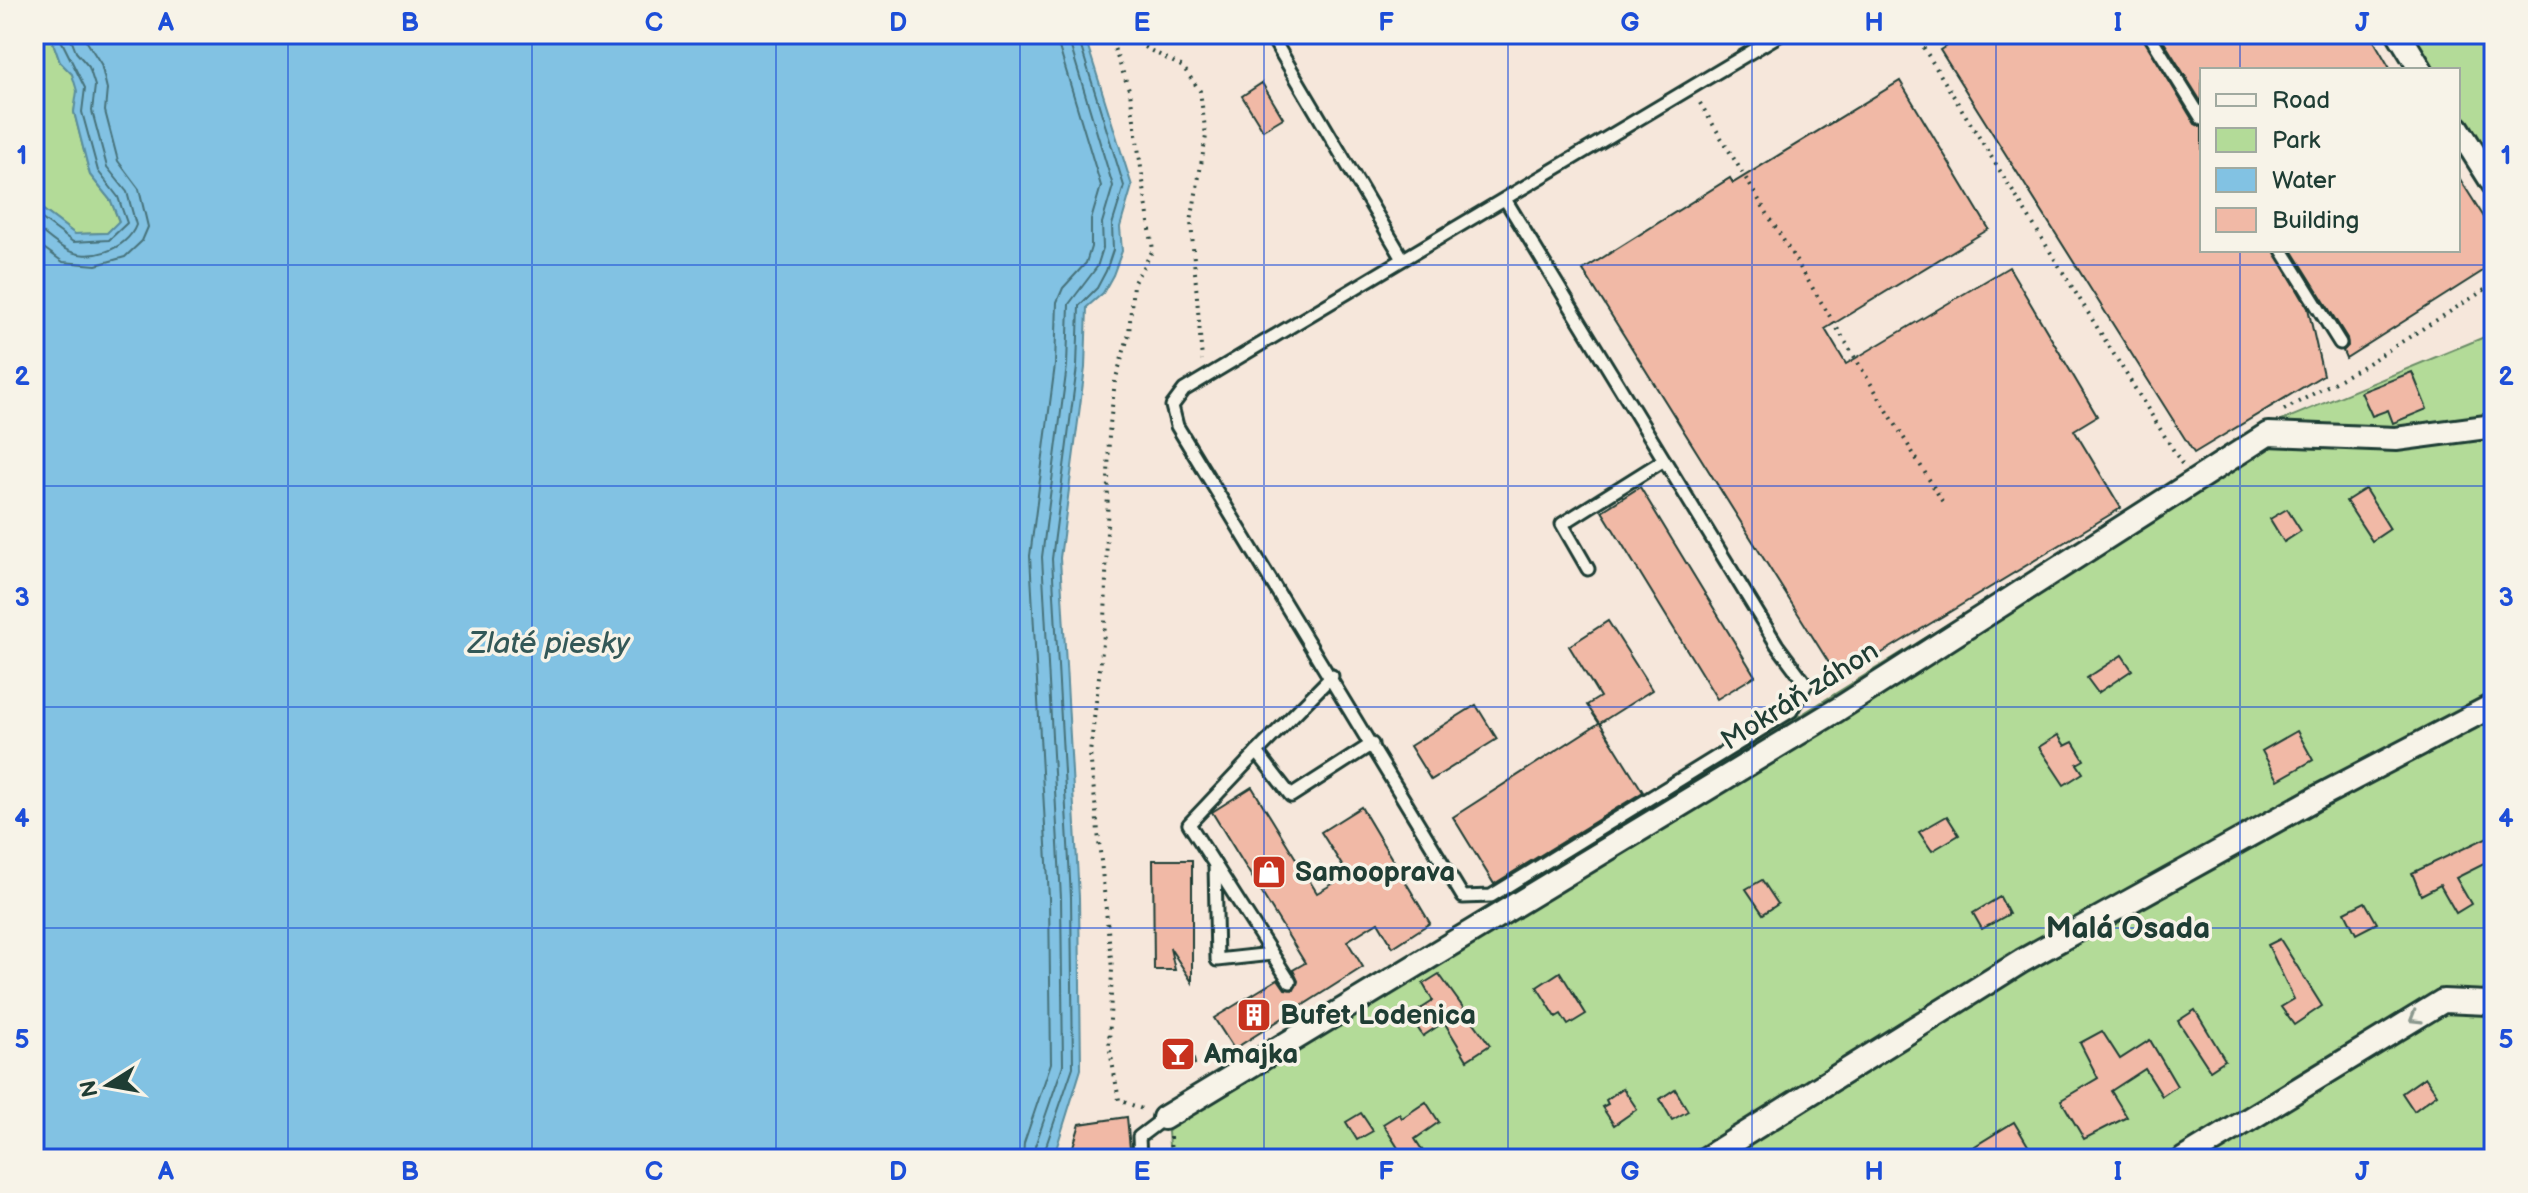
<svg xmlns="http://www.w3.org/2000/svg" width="2528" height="1193" viewBox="0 0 2528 1193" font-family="'Balsamiq Sans',sans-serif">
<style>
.green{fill:#b3db98;stroke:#698c66;stroke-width:2}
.water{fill:#82c2e3;stroke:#5a8d9d;stroke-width:2}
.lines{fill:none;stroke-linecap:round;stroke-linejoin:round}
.shore{stroke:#47727a;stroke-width:2}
.building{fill:#f1b9a6;stroke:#1f3d34;stroke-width:2}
.service-casing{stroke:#1f3d34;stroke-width:17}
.minor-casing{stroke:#1f3d34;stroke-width:28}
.path{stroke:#1f3d34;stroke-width:4;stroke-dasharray:2 6;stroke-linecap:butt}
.service{stroke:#f7f3e8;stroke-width:11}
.minor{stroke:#f7f3e8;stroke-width:22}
.oneway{stroke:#8b988e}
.grid{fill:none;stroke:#1d4ed8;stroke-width:2;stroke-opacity:0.55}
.labels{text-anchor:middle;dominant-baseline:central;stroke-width:7;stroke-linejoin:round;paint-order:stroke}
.street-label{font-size:28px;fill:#1f3d34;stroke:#f7f3e8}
.poi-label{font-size:28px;font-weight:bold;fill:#1f3d34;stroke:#f7f3e8;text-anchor:start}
.water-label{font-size:30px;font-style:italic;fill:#335857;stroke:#f7f3e8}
.neighbourhood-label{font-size:30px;font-weight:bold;fill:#1f3d34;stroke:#f7f3e8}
.neatline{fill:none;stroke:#1d4ed8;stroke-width:3}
.grid-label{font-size:26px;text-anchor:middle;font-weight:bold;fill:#1d4ed8}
</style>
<rect width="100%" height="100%" fill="#f6e7db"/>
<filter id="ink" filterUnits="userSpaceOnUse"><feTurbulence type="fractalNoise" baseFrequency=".0125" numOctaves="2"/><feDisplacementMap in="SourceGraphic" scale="16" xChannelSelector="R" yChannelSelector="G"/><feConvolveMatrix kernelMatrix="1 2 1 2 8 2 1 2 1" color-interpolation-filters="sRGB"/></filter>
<g filter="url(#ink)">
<!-- green -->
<g class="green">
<path d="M34,34H50L60,62L72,74L78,91L74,112L90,175L111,201L119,222L107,233L75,234L34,203Z"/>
<path d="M2407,34H2494V172L2458,115V70H2429Z"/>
<path d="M2494,333V1159H1170L1168,1132L1205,1084L2266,427Z"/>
</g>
<!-- water -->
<path class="water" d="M50,34H1084L1132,186L1120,227L1122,251L1113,275L1103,293L1087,307L1085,368L1060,558L1079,897L1081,1069L1053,1159H34V203L75,234L107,233L119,221L111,201L90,175L74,112L77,91L72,74L60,62Z"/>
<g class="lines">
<!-- shore -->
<g class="shore">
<path d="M34,213L73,242L109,240L127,223L118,197L98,171L82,112L85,88L58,34"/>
<path d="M34,226C44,233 54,243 65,249C88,263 127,250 136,225L127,192L107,167L92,111L95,86L89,67L76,52L69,34"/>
<path d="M34,241L63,262L96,265L125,257L142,241L148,227L139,189L118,161L105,111L107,89L101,64L82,34"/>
<path d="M1023,1159L1024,1143L1051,1063L1049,898L1030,556L1055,365L1057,302L1063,288L1086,263L1091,247V220L1101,186L1055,34"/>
<path d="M1035,1159V1146L1063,1065L1061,898L1042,557L1067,366L1069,304L1097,267L1103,248L1102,223L1113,186L1067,34"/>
<path d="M1045,1159V1149L1073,1067L1071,897L1052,559L1077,367L1079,306L1097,288L1106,271L1113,250L1112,225L1124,186L1077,34"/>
</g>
</g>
<!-- building -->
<g class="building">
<path d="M1966,34H2141L2195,124L2202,127V250H2274L2308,308L2323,375L2194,453L1940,50Z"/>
<path d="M2159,34H2370L2391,70H2202V103Z"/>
<path d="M1900,81L1989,229L1825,329L1846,364L2009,267L2097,416L2074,430L2121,508L1839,679L1583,270L1730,178L1733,183Z"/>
<path d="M1262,83L1283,118L1263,130L1242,96Z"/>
<path d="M2458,176L2494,233V264L2346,358L2343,351L2348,346L2347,338L2292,250H2458Z"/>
<path d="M2412,372L2427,409L2393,423L2388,410L2372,416L2361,392Z"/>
<path d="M1640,487L1755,676L1717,699L1602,511Z"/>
<path d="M2365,489L2390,529L2372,541L2346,501Z"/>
<path d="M2287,509L2301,531L2284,542L2270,519Z"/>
<path d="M1608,621L1652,690L1600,723L1643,792L1494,884L1453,817L1599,723L1587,705L1600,697L1569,646Z"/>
<path d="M2122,655L2132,670L2098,693L2087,678Z"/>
<path d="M1476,705L1497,739L1431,780L1410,746Z"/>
<path d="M2297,731L2313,760L2278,780L2262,751Z"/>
<path d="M2058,735L2065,746L2073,742L2084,760L2077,764L2083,773L2064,785L2039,747Z"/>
<path d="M1252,787L1317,893L1348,875L1321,832L1361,807L1430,923L1393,947L1378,922L1347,941L1363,967L1234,1049L1214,1018L1278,979L1285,989L1294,990L1298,981L1293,970L1305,963L1212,812Z"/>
<path d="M1947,816L1959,835L1932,851L1919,832Z"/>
<path d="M2494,834V859L2456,878L2471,904L2456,913L2440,885L2421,895L2412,873Z"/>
<path d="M1153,860H1192V982L1170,948L1175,970H1154Z"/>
<path d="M1762,880L1778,904L1763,914L1746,889Z"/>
<path d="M2000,897L2009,914L1982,929L1973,913Z"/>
<path d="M2365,902L2377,923L2356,934L2345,912Z"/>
<path d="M2280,939L2322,1006L2294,1025L2281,1007L2294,999L2268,945Z"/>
<path d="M1560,972L1586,1014L1568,1025L1561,1014L1556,1017L1537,987Z"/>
<path d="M1439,974L1490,1045L1467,1060L1444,1022L1423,1036L1410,1016L1433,1001L1423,984Z"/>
<path d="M2195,1010L2225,1060L2210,1070L2178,1021Z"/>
<path d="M2102,1031L2120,1059L2150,1040L2177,1086L2162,1096L2145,1069L2111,1091L2127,1117L2084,1139L2061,1100L2098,1078L2080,1043Z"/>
<path d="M1190,1041L1195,1064L1170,1070L1165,1047Z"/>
<path d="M2425,1077L2437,1094L2414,1111L2402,1093Z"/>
<path d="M1623,1088L1637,1109L1614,1125L1602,1107L1608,1104L1606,1100Z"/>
<path d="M1675,1089L1688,1111L1672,1120L1660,1099Z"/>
<path d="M1426,1102L1439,1122L1415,1139L1428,1159H1405L1383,1124L1399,1114L1402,1118Z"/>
<path d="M1361,1113L1373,1131L1357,1140L1346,1122Z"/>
<path d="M1127,1117L1131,1159H1087V1154L1070,1156L1080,1124Z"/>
<path d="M2014,1122L2036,1159H1954Z"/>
</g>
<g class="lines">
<!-- service casing -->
<g class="service-casing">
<g id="service">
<path d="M1270,34L1403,259"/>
<path d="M2149,34L2202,119"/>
<path d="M1505,199L1777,645L1806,684L1791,711L1491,896L1463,897L1177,426L1172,406L1184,390L1781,34"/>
<path d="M2282,250L2340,343"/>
<path d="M1588,569L1562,524L1664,460"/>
<path d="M1257,752L1332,676"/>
<path d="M1215,865L1217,960L1272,954"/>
<path d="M1290,982L1189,824L1257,752L1291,796L1372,744"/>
<path d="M1140,1159L1139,1137L1164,1118"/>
</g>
</g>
<!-- minor casing -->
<g class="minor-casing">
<g id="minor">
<path d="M2399,34L2421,70"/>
<path d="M2458,128L2494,185"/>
<path d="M1164,1118L1837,710L2268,434L2396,439L2494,426"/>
<path d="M1705,1159L2022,961L2318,797L2494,705"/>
<path d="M2184,1159L2443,1001L2488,1003L2494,1000"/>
</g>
</g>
<!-- path -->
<g class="path">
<path d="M1109,34L1130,92L1153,250L1133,284L1129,334L1115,381L1109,433L1105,626L1090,753L1112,969L1109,1045L1119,1100L1145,1110"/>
<path d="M1137,34L1140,45L1183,67L1200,91L1206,136L1191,222L1202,360"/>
<path d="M1915,34L2182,464"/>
<path d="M1700,103L1944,504"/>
<path d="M2284,410L2360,368L2494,284"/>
<path d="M1170,1137L1171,1159"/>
</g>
<!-- service -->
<use href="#service" class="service"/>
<!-- minor -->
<use href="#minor" class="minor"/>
</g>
<!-- one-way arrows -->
<defs><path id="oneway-chevron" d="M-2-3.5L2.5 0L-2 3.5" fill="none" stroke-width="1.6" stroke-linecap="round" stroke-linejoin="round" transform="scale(2)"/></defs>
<use class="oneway" href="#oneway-chevron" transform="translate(2415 1018) rotate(149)"/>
</g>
<!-- grid -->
<path class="grid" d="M288,34V1159M532,34V1159M776,34V1159M1020,34V1159M1264,34V1159M1508,34V1159M1752,34V1159M1996,34V1159M2240,34V70M2240,250V1159M34,265H2494M34,486H2494M34,707H2494M34,928H2494"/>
<!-- icons -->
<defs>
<g id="shop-square" transform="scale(1.8)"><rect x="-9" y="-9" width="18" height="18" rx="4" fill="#c8321e" stroke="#f7f3e8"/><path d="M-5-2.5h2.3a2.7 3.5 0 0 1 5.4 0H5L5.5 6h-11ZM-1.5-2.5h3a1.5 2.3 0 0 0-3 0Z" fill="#fff"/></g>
<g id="building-square" transform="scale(1.8)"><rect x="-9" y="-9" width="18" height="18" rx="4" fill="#c8321e" stroke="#f7f3e8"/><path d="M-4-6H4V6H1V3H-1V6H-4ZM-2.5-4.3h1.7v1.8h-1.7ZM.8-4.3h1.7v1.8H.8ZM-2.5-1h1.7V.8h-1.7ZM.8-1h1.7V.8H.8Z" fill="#fff"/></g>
<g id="bar-square" transform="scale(1.8)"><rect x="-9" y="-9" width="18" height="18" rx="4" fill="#c8321e" stroke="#f7f3e8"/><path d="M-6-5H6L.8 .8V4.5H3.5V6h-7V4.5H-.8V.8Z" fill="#fff"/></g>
</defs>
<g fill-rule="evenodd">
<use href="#shop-square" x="1269" y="872"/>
<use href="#building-square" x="1254" y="1015"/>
<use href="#bar-square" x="1178" y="1054"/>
</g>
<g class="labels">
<!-- street labels -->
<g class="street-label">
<text transform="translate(1800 696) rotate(-32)">Mokráň záhon</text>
</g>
<!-- poi labels -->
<g class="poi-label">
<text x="1295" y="872">Samooprava</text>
<text x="1280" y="1015">Bufet Lodenica</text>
<text x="1204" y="1054">Amajka</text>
</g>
<!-- water labels -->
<g class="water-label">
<text x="549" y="644">Zlaté piesky</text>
</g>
<!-- neighbourhood labels -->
<g class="neighbourhood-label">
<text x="2128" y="929">Malá Osada</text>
</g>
</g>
<!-- margin -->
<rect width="2528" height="1193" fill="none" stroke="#f7f3e8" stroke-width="88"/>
<!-- legend -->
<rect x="2200" y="68" width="260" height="184" fill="#f7f3e8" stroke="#a1aaa0" stroke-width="2"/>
<rect x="2216" y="94" width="40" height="12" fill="#f7f3e8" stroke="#a1aaa0" stroke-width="2"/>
<text x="2272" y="108" font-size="24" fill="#1f3d34">Road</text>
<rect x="2216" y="128" width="40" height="24" fill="#b3db98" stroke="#a1aaa0" stroke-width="2"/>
<text x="2272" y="148" font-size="24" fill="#1f3d34">Park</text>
<rect x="2216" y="168" width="40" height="24" fill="#82c2e3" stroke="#a1aaa0" stroke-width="2"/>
<text x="2272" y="188" font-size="24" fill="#1f3d34">Water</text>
<rect x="2216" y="208" width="40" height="24" fill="#f1b9a6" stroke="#a1aaa0" stroke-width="2"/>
<text x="2272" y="228" font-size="24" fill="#1f3d34">Building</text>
<!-- north arrow -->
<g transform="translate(108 1085) rotate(259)" stroke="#f7f3e8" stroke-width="6" paint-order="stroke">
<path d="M0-6L14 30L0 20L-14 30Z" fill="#1f3d34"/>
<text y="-12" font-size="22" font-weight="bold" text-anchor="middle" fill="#1f3d34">N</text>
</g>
<rect x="44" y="44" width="2440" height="1105" class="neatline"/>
<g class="grid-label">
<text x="166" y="31">A</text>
<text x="410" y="31">B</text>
<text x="654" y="31">C</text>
<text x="898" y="31">D</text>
<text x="1142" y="31">E</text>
<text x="1386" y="31">F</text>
<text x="1630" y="31">G</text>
<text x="1874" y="31">H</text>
<text x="2118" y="31">I</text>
<text x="2362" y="31">J</text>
<text x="22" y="164">1</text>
<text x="2506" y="164">1</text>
<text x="22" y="385">2</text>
<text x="2506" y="385">2</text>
<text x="22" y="606">3</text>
<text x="2506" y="606">3</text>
<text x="22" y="827">4</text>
<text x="2506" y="827">4</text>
<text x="22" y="1048">5</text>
<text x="2506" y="1048">5</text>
<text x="166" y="1180">A</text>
<text x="410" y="1180">B</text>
<text x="654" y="1180">C</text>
<text x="898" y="1180">D</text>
<text x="1142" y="1180">E</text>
<text x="1386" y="1180">F</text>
<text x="1630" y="1180">G</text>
<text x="1874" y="1180">H</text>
<text x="2118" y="1180">I</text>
<text x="2362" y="1180">J</text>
</g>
</svg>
